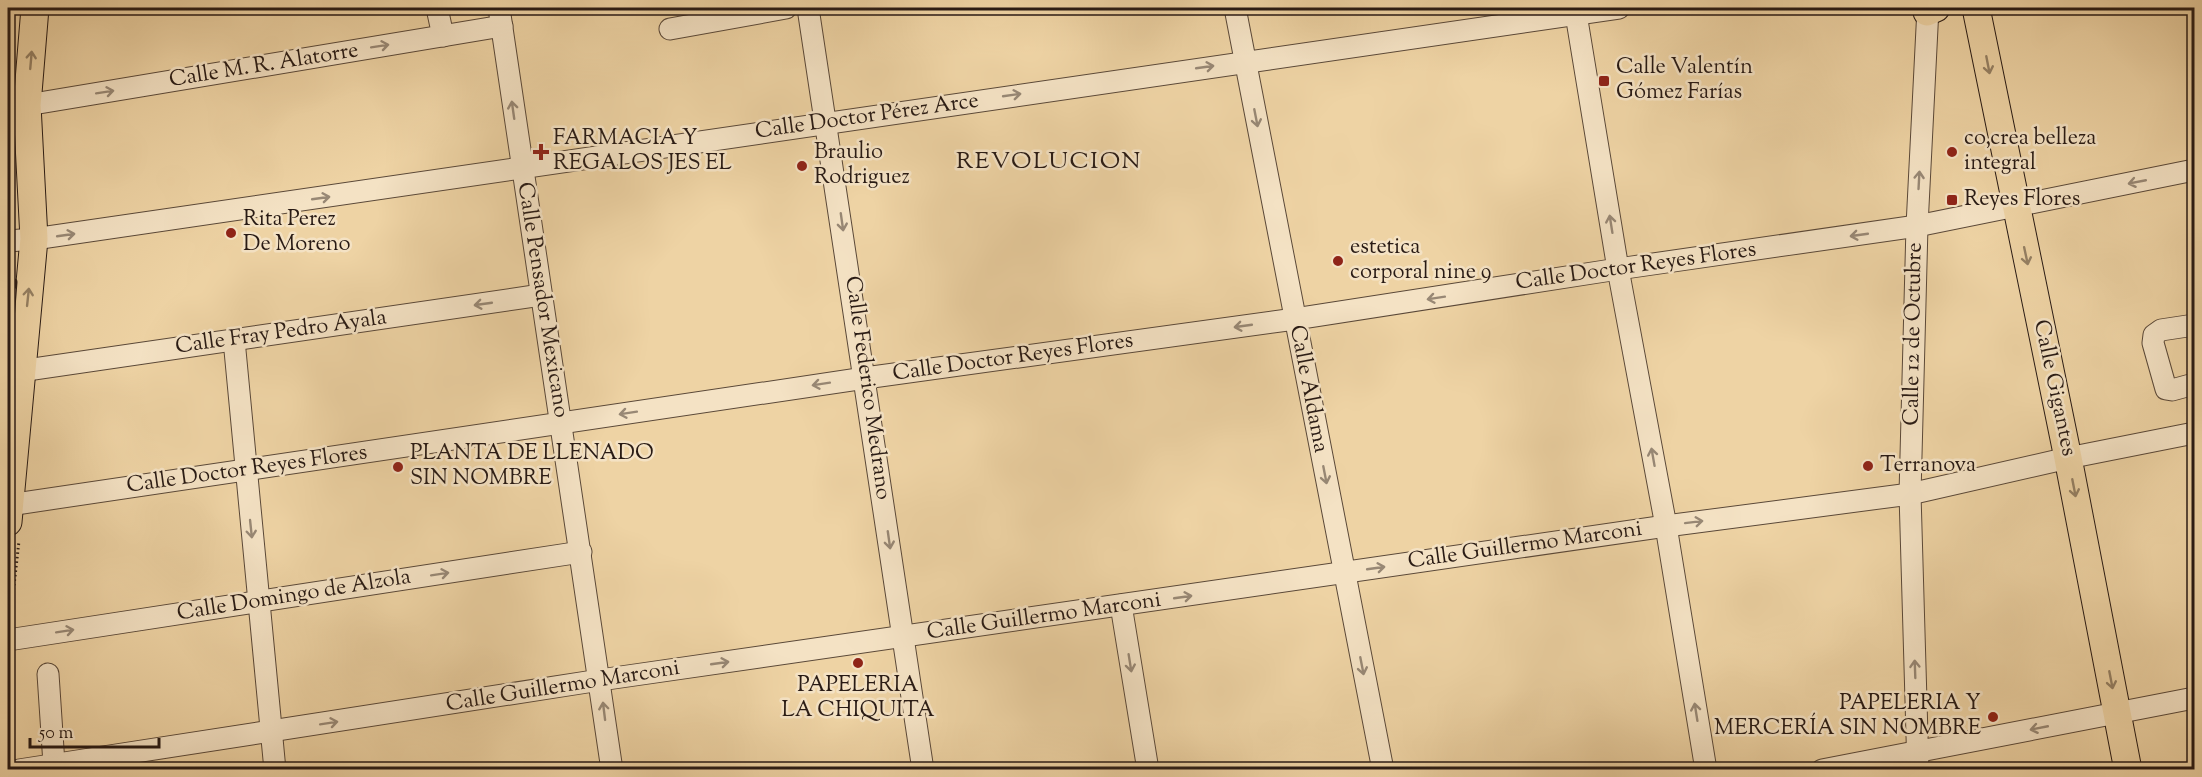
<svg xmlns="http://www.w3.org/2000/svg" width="2202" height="777" viewBox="0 0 2202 777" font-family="'Sorts Mill Goudy',serif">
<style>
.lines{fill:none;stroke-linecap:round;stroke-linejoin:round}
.minor-casing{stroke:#5a4838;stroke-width:23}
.major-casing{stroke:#281a14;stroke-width:29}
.path{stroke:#281a14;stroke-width:3;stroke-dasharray:1.5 3;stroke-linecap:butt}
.minor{stroke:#f4e2c4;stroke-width:21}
.major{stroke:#eed3a4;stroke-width:27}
.rail-casing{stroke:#281a14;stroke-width:7}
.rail{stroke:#f4e2c4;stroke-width:4.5;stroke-dasharray:14;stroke-linecap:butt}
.oneway{stroke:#988875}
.oneway2{stroke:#958063}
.poi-dot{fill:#8f2418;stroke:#f4e2c4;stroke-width:2}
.labels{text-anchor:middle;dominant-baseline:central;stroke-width:5;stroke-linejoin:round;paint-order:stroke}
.street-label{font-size:22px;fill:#281a14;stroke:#f4e2c4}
.poi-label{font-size:22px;fill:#281a14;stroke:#f4e2c4;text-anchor:start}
.neighbourhood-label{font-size:24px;letter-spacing:1.5px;fill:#281a14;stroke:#f4e2c4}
</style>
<rect width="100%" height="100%" fill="#eed3a4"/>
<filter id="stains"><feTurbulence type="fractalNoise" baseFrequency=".00333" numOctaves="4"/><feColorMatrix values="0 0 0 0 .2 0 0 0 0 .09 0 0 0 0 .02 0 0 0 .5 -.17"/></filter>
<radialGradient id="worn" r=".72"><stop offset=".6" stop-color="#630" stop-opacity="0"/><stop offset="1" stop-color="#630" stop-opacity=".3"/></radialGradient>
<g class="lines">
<!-- minor casing -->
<g class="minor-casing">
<g id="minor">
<path d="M437,8L443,36"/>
<path d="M499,8L612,770"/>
<path d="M808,8L923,770"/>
<path d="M1235,8L1383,770"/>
<path d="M1575,8L1618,269L1666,526L1706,770"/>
<path d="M670,29L786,8"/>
<path d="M27,105L502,26"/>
<path d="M8,241L34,239L1619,8"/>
<path d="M2194,325L2161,330L2154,335L2153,343L2166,389L2172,390L2194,384"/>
<path d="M234,340L275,770"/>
<path d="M20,371L541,295"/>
<path d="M9,505L865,378L1295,319L1618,269L1917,226L2194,170"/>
<path d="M1121,605L1148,770"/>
<path d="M8,640L581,552"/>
<path d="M48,674L54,764"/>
<path d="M19,770L600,680L1666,526L1910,494L2068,458L2194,433"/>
<path d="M1822,770L2194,698"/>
<path d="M1918,770L1910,494L1917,226L1928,8"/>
</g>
</g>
<!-- major casing -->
<g class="major-casing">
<g id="major">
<path d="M1976,8L2068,458L2128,770"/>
<path d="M1927,12L1936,8"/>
<path d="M8,522L34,239L27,105L35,8"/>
</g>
</g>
<!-- path -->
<g class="path">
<path d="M1636,9L1648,8"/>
<path d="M8,589L12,544"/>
<path d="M10,621L19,541"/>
</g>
<!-- minor -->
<use href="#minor" class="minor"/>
<!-- major -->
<use href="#major" class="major"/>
<!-- rail casing -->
<g class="rail-casing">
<path id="rail" d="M8,358L14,282"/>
</g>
<!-- rail -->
<use href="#rail" class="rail"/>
</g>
<!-- one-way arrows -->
<defs><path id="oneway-shaft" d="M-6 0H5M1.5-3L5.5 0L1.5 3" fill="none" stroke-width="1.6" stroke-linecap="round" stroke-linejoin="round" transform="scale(1.5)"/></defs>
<g class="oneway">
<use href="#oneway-shaft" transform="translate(380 46) rotate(-9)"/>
<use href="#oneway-shaft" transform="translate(1205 67) rotate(-8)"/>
<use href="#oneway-shaft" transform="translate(105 92) rotate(-9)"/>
<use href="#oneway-shaft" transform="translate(1012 95) rotate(-8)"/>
<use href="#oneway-shaft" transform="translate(513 110) rotate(-98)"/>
<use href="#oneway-shaft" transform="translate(1256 118) rotate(79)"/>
<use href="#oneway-shaft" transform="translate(1919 180) rotate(-87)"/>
<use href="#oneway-shaft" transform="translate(2137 182) rotate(169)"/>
<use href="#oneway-shaft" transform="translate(321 198) rotate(-8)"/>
<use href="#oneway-shaft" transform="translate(842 222) rotate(82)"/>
<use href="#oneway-shaft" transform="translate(1611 224) rotate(-99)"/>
<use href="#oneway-shaft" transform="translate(66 235) rotate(-8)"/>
<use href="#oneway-shaft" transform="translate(1859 235) rotate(172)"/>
<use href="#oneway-shaft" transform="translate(1436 298) rotate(171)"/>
<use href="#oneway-shaft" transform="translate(483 304) rotate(172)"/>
<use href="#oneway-shaft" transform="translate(1243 326) rotate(172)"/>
<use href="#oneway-shaft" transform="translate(821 384) rotate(171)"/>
<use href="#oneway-shaft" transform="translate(628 413) rotate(171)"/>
<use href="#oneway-shaft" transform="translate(1653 457) rotate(-100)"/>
<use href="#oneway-shaft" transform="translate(1325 475) rotate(79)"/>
<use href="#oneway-shaft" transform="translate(1694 522) rotate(-7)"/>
<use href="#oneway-shaft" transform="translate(251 529) rotate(84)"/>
<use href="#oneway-shaft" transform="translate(889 540) rotate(82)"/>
<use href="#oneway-shaft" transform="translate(1376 568) rotate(-8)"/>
<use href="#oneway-shaft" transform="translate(440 574) rotate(-9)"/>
<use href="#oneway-shaft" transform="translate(1183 597) rotate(-8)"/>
<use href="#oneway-shaft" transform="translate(65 631) rotate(-9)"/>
<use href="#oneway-shaft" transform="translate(720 663) rotate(-8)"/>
<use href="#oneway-shaft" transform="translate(1130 663) rotate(81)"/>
<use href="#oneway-shaft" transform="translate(1362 666) rotate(79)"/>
<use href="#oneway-shaft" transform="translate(1915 669) rotate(-92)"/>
<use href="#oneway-shaft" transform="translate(604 711) rotate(-97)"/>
<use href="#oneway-shaft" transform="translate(1696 712) rotate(-99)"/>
<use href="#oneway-shaft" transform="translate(329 723) rotate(-9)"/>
<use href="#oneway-shaft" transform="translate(2039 728) rotate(169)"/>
</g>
<g class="oneway2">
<use href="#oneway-shaft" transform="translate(31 60) rotate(-85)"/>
<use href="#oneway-shaft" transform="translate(1988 65) rotate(79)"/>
<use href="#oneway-shaft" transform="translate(2026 256) rotate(78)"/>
<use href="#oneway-shaft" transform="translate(28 297) rotate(-84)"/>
<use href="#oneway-shaft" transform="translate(2074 488) rotate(79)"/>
<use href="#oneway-shaft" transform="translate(2111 680) rotate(79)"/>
</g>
<!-- markers -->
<g class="poi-dot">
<rect x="1598" y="75" width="12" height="12" rx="3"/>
<path d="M538 143h6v6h6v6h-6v6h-6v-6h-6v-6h6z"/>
<circle cx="1952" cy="152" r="6"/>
<circle cx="802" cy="166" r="6"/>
<rect x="1946" y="194" width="12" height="12" rx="3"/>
<circle cx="231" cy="233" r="6"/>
<circle cx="1338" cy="261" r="6"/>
<circle cx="1868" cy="466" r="6"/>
<circle cx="398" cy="467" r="6"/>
<circle cx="858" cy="663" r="6"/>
<circle cx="1993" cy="717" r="6"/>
</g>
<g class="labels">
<!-- street labels -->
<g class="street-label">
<text transform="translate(264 66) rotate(-9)">Calle M. R. Alatorre</text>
<text transform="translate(867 117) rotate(-8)">Calle Doctor Pérez Arce</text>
<text transform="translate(1636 267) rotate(-8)">Calle Doctor Reyes Flores</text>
<text transform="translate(542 300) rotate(81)">Calle Pensador Mexicano</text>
<text transform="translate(281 333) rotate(-8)">Calle Fray Pedro Ayala</text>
<text transform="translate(1914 334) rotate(-89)">Calle 12 de Octubre</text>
<text transform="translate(1013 358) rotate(-8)">Calle Doctor Reyes Flores</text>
<text transform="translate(867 388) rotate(82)">Calle Federico Medrano</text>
<text transform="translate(2054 388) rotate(78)">Calle Gigantes</text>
<text transform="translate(1308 389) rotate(79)">Calle Aldama</text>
<text transform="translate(247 470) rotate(-8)">Calle Doctor Reyes Flores</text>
<text transform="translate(1525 546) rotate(-8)">Calle Guillermo Marconi</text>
<text transform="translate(294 596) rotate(-9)">Calle Domingo de Alzola</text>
<text transform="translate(1044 617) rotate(-8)">Calle Guillermo Marconi</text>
<text transform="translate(563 687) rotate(-9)">Calle Guillermo Marconi</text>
</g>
<!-- poi labels -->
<g class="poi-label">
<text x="1616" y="68">Calle Valentín<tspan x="1616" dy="25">Gómez Farías</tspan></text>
<text x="553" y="139">FARMACIA Y<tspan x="553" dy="25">REGALOS JES EL</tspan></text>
<text x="1964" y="139">co,crea belleza<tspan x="1964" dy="25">integral</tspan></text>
<text x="814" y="153">Braulio<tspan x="814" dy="25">Rodriguez</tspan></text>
<text x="1964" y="200">Reyes Flores</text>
<text x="243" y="220">Rita Perez<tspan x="243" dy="25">De Moreno</tspan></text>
<text x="1350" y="248">estetica<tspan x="1350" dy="25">corporal nine 9</tspan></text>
<text x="410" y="454">PLANTA DE LLENADO<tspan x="410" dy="25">SIN NOMBRE</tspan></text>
<text x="1880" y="466">Terranova</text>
<text x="858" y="686" text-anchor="middle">PAPELERIA<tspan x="858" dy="25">LA CHIQUITA</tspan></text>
<text x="1981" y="704" text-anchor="end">PAPELERIA Y<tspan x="1981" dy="25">MERCERÍA SIN NOMBRE</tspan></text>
</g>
<!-- neighbourhood labels -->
<g class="neighbourhood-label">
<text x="1049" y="162">REVOLUCION</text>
</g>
</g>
<!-- margin -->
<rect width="2202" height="777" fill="none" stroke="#eed3a4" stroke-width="30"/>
<rect x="9" y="9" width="2184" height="759" fill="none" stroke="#281a14" stroke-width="3"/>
<rect x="15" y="15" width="2172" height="747" fill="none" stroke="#281a14" stroke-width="1.5"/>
<!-- scale -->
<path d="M30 738v9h129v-9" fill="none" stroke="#281a14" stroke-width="3"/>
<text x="39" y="738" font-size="18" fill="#281a14" stroke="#f4e2c4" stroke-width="4.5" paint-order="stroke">50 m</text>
<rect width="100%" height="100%" filter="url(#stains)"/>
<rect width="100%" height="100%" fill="url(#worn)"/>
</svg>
